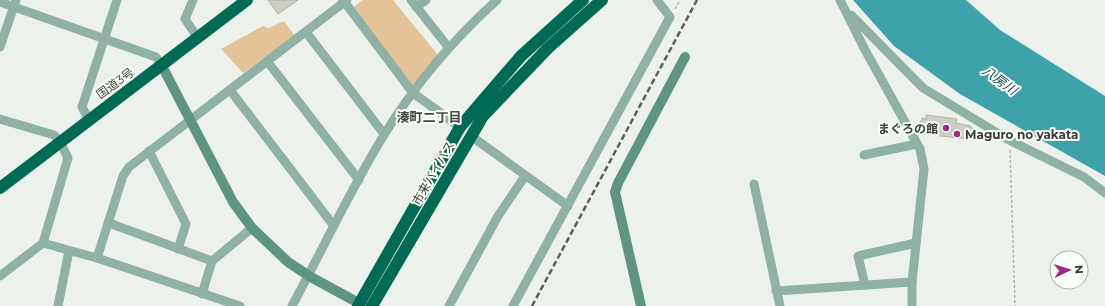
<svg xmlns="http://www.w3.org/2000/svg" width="1105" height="306" viewBox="0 0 1105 306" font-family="Montserrat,'Noto Sans JP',sans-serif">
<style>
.green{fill:#e3c397}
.water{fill:#3ea2aa}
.building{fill:#cecec6;stroke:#b0b0a8}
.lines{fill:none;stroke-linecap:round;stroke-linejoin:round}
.path{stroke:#aeb3ad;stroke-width:1.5;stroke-dasharray:3 2;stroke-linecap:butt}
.street{stroke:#90b2a6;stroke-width:9}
.secondary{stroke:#5f9482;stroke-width:10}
.highway{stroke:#016a53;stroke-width:12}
.rail{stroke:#5d5f5c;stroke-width:2.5;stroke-dasharray:6 3;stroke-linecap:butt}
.poi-dot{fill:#9e2a85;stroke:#fafff8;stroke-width:1.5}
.labels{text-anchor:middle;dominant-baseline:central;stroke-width:4;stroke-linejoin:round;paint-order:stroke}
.street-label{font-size:12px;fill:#3a3c39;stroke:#fafff8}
.poi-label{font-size:12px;font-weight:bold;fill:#3a3c39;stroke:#fafff8;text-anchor:end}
.water-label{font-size:13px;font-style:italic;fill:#184448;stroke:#fafff8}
.neighbourhood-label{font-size:13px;font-weight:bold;fill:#434741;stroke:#fafff8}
</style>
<rect width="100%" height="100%" fill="#ecf2eb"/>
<!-- green -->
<g class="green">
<path d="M363,0H393L438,55L413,89L352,8Z"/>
<path d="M284,21L295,36L243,73L221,49L263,26L269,28Z"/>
</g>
<!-- water -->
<path class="water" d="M853,0H966L1000,30L1105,96V176L960,94L894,46Z"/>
<!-- building -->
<g class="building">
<path d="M268,0H298L278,14Z"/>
<path d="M926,115L957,119L956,123L970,126L978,133L977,136L971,139L921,134L922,131H919L920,121L922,122V118L926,119Z"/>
</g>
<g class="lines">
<!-- path -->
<g class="path">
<path d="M675,9L680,0"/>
<path d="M1010,150L1015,306"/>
</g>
<!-- street -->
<g class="street">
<path d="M193,0L185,19L198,38"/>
<path d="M343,0L413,93L460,127"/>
<path d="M411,0L449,48"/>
<path d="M840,0L864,48L920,149L924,169L912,282V306"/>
<path d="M0,2L156,57L162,66"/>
<path d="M416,7L426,0"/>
<path d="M851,15L923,88L1009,140L1084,177L1105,193"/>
<path d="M306,32L384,134"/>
<path d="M0,47L16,0"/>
<path d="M267,61L359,180"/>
<path d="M230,90L334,226"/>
<path d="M0,119L54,135L60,142L68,158L43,243L0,276"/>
<path d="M89,120L82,107L117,0"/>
<path d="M471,136L568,206"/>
<path d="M149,151L186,224L178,249"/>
<path d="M864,155L917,144"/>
<path d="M754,184L780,306"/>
<path d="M109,223L212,261"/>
<path d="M43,243L97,258L240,306"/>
<path d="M97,258L123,176L129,167L347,0"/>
<path d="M865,285L858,256L916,243"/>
<path d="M776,291L912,282"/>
<path d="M202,294L212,261L252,228"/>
<path d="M58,306L69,251"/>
<path d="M292,306C323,249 350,190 384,135C414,86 455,38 497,0"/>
<path d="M449,306L498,216L525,176"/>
<path d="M513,306L670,17L657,0"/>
</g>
<!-- secondary -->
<g class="secondary">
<path d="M162,66L233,202L252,228L288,262L309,276L364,306"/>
<path d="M641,306L615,192L618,183L685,57"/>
</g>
<!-- highway -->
<g class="highway">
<path d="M0,188L247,0"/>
<path d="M358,306L460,127L521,56L583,0"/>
<path d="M372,306L483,116L548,48L602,0"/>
</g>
<!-- rail -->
<path class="rail" d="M532,306L697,0"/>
</g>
<!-- markers -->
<g class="poi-dot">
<circle cx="946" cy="128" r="4"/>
<circle cx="957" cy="134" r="4"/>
</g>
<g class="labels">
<!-- street labels -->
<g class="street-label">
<text transform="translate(115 83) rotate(-36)">国道3号</text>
<text transform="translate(433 173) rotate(-60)">市来バイパス</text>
</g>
<!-- poi labels -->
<g class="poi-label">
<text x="938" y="128">まぐろの館</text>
<text x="965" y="134" text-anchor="start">Maguro no yakata</text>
</g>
<!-- water labels -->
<g class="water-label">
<text transform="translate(1000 80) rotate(36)">八房川</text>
</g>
<!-- neighbourhood labels -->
<g class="neighbourhood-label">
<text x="429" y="117">湊町二丁目</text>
</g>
</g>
<!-- north arrow -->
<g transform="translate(1069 270) rotate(86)"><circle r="19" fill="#fafff8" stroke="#adb1ac"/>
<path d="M0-3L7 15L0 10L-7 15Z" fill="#9e2a85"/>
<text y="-6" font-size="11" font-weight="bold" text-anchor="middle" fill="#3a3c39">N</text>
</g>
</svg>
